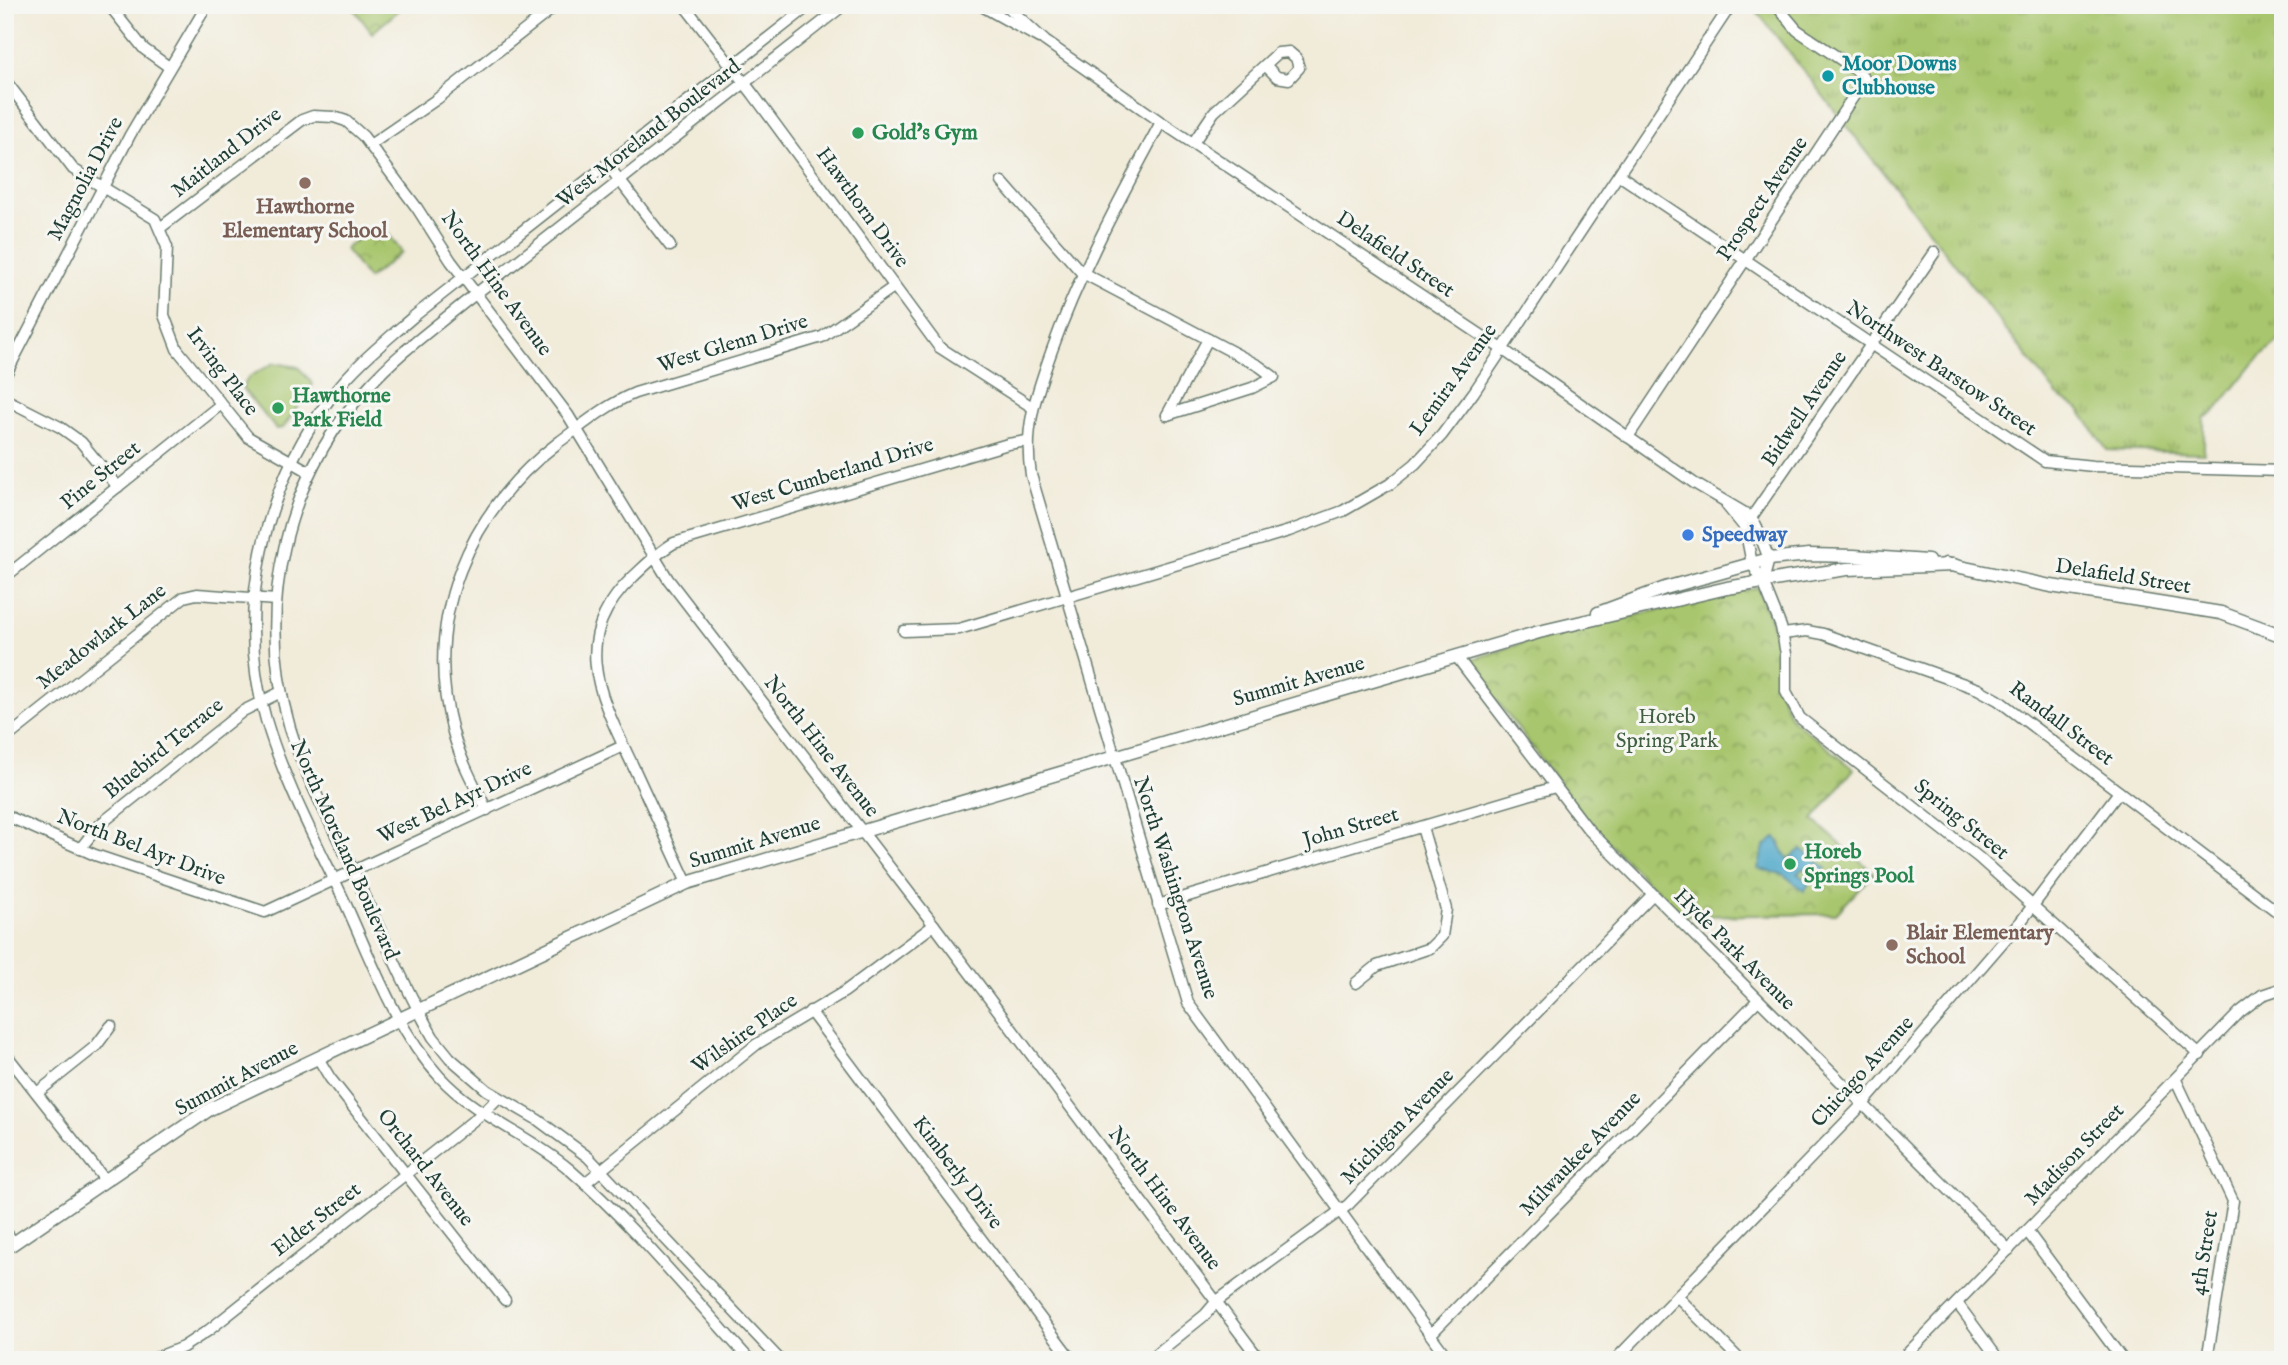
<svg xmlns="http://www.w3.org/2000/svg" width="2288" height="1365" viewBox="0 0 2288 1365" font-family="'IM FELL English',serif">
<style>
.grass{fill:url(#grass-tufts);stroke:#648250;stroke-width:2}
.park{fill:url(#park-crowns);stroke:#648250;stroke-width:2}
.pitch{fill:#a8c66d;stroke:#648250;stroke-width:2}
.water{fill:#4aa5c8;stroke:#34717e;stroke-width:2}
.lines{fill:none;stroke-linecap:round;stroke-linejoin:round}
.minor-casing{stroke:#687a6e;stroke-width:13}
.major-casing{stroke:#687a6e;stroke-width:15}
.minor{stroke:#fff;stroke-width:10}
.major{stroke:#fff;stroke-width:12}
.culture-dot{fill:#0f9aa8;stroke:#f6f6f2;stroke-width:2.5}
.leisure-dot{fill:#2e9e5b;stroke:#f6f6f2;stroke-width:2.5}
.education-dot{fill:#8d6e63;stroke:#f6f6f2;stroke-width:2.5}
.shop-dot{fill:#3f7fe0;stroke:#f6f6f2;stroke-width:2.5}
.labels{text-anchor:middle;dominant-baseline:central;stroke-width:6;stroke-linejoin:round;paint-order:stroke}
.culture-label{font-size:21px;font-weight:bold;fill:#0d838f;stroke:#f6f6f2;text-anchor:start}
.leisure-label{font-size:21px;font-weight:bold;fill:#27864d;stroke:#f6f6f2;text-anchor:start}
.street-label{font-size:21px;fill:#1f3d34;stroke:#f6f6f2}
.education-label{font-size:21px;font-weight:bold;fill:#785e54;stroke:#f6f6f2}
.shop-label{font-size:21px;font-weight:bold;fill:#366cbe;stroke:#f6f6f2;text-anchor:start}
.park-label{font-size:21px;fill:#415f42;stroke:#f6f6f2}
</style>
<defs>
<pattern id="grass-tufts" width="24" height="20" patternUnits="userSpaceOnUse" patternTransform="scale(1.75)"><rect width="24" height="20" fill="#a8c66d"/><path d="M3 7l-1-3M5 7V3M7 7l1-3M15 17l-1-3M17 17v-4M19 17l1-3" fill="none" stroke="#88a25a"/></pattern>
<pattern id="park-crowns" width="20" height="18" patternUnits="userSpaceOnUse" patternTransform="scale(1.75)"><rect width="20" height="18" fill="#a8c66d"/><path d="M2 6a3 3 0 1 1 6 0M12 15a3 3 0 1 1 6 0" fill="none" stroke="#88a25a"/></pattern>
</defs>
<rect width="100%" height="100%" fill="#f6f6f2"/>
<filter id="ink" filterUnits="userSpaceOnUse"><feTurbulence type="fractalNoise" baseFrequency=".0143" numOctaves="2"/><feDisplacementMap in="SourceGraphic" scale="14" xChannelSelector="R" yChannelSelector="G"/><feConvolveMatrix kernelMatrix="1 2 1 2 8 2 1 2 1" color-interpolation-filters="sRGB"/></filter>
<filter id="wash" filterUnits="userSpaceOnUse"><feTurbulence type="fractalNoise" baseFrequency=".00686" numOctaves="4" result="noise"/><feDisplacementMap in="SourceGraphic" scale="28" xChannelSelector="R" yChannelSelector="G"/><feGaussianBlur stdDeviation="1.57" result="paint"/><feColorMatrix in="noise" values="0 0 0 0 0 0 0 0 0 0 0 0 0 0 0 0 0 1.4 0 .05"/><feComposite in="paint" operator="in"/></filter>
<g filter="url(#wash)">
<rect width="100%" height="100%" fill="#f1ebd9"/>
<!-- grass -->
<path class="grass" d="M1752,5H2283V338L2255,362L2214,413L2204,418V453L2107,450L2079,409L2058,396Z"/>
<!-- park -->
<g class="park">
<path d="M351,5H405L372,33Z"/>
<path d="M372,228L376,234L382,230L386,235L388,234L402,252L368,279L345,249Z"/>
<path d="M1757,587L1779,640V690L1791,718L1854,769L1813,820L1874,873L1836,914L1682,916L1590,824L1467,661L1539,638Z"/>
</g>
<!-- pitch -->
<path class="pitch" d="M274,363L298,367L313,384L283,428L276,429L242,388L249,377Z"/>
<!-- water -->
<path class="water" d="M1776,837L1788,860L1801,849L1826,868L1819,879L1803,868L1798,874L1810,883L1804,891L1783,874L1758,869L1764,847Z"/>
</g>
<g filter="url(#ink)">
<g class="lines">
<!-- minor casing -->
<g class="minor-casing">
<g id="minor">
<path d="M109,5L144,49L169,67"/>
<path d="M684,5L753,94L939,347L1032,407"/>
<path d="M980,5L1039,38"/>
<path d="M1006,5L1045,41L1161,122L1502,349L1694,483L1745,513L1756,525L1769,559L1763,582"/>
<path d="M5,80L73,169L155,219L167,247L164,315L177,349L248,437L310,472"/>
<path d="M1161,122C1121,197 1081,269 1052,350C1037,392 1023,429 1031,475L1188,1003L1449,1360"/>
<path d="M1193,143L1214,112L1278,53L1289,52L1296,58L1299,68L1289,79L1277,77L1265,65"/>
<path d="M370,145L437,99L557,5"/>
<path d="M607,164L670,246"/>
<path d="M1619,175L2045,461L2093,466L2283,471"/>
<path d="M1002,182L1081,272L1259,366L1274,377L1252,388L1167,415"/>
<path d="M160,228L302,120L313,116L334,117L346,121L363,136L417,208L451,261L568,415L668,579L934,925L1260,1360"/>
<path d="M5,376L130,135L207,5"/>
<path d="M5,399L60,427L81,442L118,487"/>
<path d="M1167,415L1208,339"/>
<path d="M1628,437L1865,79L1858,71L1797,30L1776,5"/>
<path d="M1727,506L1745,528L1752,564L1763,582L1781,627L1786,654V692L1800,718L1978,857L2200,1055"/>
<path d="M1751,518L1935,252"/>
<path d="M5,577L220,405"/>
<path d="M904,631L959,629L1289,531L1343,511L1390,484L1415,464L1442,435L1474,392L1731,5"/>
<path d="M1783,634L1807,631L1823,634L1978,689L1998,700L2283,916"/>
<path d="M1456,656L1588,829L2009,1250"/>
<path d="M5,739L184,597L197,594L276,600"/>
<path d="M487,810C474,785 460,759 453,732C422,619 468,511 559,442C584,424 606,405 635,393L822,337L895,286"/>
<path d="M5,815L95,855L265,912L623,746"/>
<path d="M80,849L98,826L243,711L281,692"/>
<path d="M687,883C669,844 651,805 633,766C601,698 567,639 633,577C646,565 658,552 674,543L1008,444L1027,441"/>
<path d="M1158,905L1555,787"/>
<path d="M1356,983L1377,966L1430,948L1442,936L1446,909L1422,827"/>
<path d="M810,1011L1072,1360"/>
<path d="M5,1053L105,1180"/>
<path d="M318,1058L330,1078L505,1300"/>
<path d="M2176,1080L2233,1201L2207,1360"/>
<path d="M37,1093L96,1046L111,1026"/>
<path d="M585,1183L757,1044L844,992L934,925"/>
<path d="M5,1231L14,1243"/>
<path d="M2027,1231L2123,1360"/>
<path d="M1677,1296L1740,1360"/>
<path d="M1957,1303L1999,1360"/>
<path d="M1431,1334L1758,1000"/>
<path d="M151,1360L183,1347L209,1330L484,1112L498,1098"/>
<path d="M750,1360C691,1296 635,1226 569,1169C528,1134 475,1116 439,1076C394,1027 370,956 342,896C315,839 284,781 266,720C234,610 264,487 331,397C354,366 384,342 413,317L810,5"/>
<path d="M780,1360L588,1157L538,1120L487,1090L450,1058L433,1037C401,981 376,919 348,860C328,817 304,774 290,728C255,609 284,479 368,387C396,355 431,330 464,303L844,5"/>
<path d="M1149,1360L1205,1315L1217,1301L1348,1205L1652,895"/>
<path d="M1615,1360L1863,1104L2022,920L2119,792"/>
<path d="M1901,1360L2240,1012L2262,995L2283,988"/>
</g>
</g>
<!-- major casing -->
<g class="major-casing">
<g id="major">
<path d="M1946,564L2051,586L2221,613L2283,636"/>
<path d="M1598,613L1665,588L1769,559L1809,555L1854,556L1928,561"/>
<path d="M5,1249L210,1109L687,883L1539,632L1727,588L1786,578L1847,569L1954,565"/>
</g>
</g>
<!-- minor -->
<use href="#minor" class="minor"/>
<!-- major -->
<use href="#major" class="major"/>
</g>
</g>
<!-- markers -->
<circle class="culture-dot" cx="1828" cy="76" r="7"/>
<g class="leisure-dot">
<circle cx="858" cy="133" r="7"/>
<circle cx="278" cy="408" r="7"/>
<circle cx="1790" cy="864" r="7"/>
</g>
<g class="education-dot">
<circle cx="305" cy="183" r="7"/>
<circle cx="1892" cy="945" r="7"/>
</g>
<circle class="shop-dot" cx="1688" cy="535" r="7"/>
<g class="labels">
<!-- culture labels -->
<g class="culture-label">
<text x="1842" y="64">Moor Downs<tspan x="1842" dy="24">Clubhouse</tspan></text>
</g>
<!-- leisure labels -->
<g class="leisure-label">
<text x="872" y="133">Gold's Gym</text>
<text x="292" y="396">Hawthorne<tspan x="292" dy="24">Park Field</tspan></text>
<text x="1804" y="852">Horeb<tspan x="1804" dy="24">Springs Pool</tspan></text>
</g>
<!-- street labels -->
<g class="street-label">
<text transform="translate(649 134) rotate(-38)">West Moreland Boulevard</text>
<text transform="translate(227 153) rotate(-38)">Maitland Drive</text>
<text transform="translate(86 179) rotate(-62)">Magnolia Drive</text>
<text transform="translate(1763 199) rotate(-56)">Prospect Avenue</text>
<text transform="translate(862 208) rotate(54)">Hawthorn Drive</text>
<text transform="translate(1395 255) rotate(34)">Delafield Street</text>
<text transform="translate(496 284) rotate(54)">North Hine Avenue</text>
<text transform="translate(733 344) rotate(-17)">West Glenn Drive</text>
<text transform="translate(1941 369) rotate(34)">Northwest Barstow Street</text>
<text transform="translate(222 372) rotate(53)">Irving Place</text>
<text transform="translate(1454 380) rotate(-54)">Lemira Avenue</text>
<text transform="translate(1805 409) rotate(-56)">Bidwell Avenue</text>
<text transform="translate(833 475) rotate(-17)">West Cumberland Drive</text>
<text transform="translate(101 476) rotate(-39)">Pine Street</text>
<text transform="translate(2123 577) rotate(9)">Delafield Street</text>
<text transform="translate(102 637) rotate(-38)">Meadowlark Lane</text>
<text transform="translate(1299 682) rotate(-16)">Summit Avenue</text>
<text transform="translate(2061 724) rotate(37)">Randall Street</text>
<text transform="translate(821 747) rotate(52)">North Hine Avenue</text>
<text transform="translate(164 749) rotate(-39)">Bluebird Terrace</text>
<text transform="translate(455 803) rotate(-25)">West Bel Ayr Drive</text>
<text transform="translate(1961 820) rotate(39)">Spring Street</text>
<text transform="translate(1351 828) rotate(-16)">John Street</text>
<text transform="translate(755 843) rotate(-17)">Summit Avenue</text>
<text transform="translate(141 848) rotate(21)">North Bel Ayr Drive</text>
<text transform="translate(344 850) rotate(66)">North Moreland Boulevard</text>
<text transform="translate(1175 888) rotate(72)">North Washington Avenue</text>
<text transform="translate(1734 950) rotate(45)">Hyde Park Avenue</text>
<text transform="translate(745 1034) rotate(-35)">Wilshire Place</text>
<text transform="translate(1863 1072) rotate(-48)">Chicago Avenue</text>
<text transform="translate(237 1079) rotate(-28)">Summit Avenue</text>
<text transform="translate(1398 1127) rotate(-46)">Michigan Avenue</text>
<text transform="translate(1581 1154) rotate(-46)">Milwaukee Avenue</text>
<text transform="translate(2075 1155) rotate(-46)">Madison Street</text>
<text transform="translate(425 1168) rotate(52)">Orchard Avenue</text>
<text transform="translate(957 1173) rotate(53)">Kimberly Drive</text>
<text transform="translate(1164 1199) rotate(53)">North Hine Avenue</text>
<text transform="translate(317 1220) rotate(-38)">Elder Street</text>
<text transform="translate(2205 1253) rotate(-81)">4th Street</text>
</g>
<!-- education labels -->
<g class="education-label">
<text x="305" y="207">Hawthorne<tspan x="305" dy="24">Elementary School</tspan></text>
<text x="1906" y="933" text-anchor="start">Blair Elementary<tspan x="1906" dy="24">School</tspan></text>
</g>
<!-- shop labels -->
<g class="shop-label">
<text x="1702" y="535">Speedway</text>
</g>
<!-- park labels -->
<g class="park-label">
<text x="1667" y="717">Horeb<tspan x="1667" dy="24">Spring Park</tspan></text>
</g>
</g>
<!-- margin -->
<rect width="2288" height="1365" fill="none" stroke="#f6f6f2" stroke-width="28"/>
</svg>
